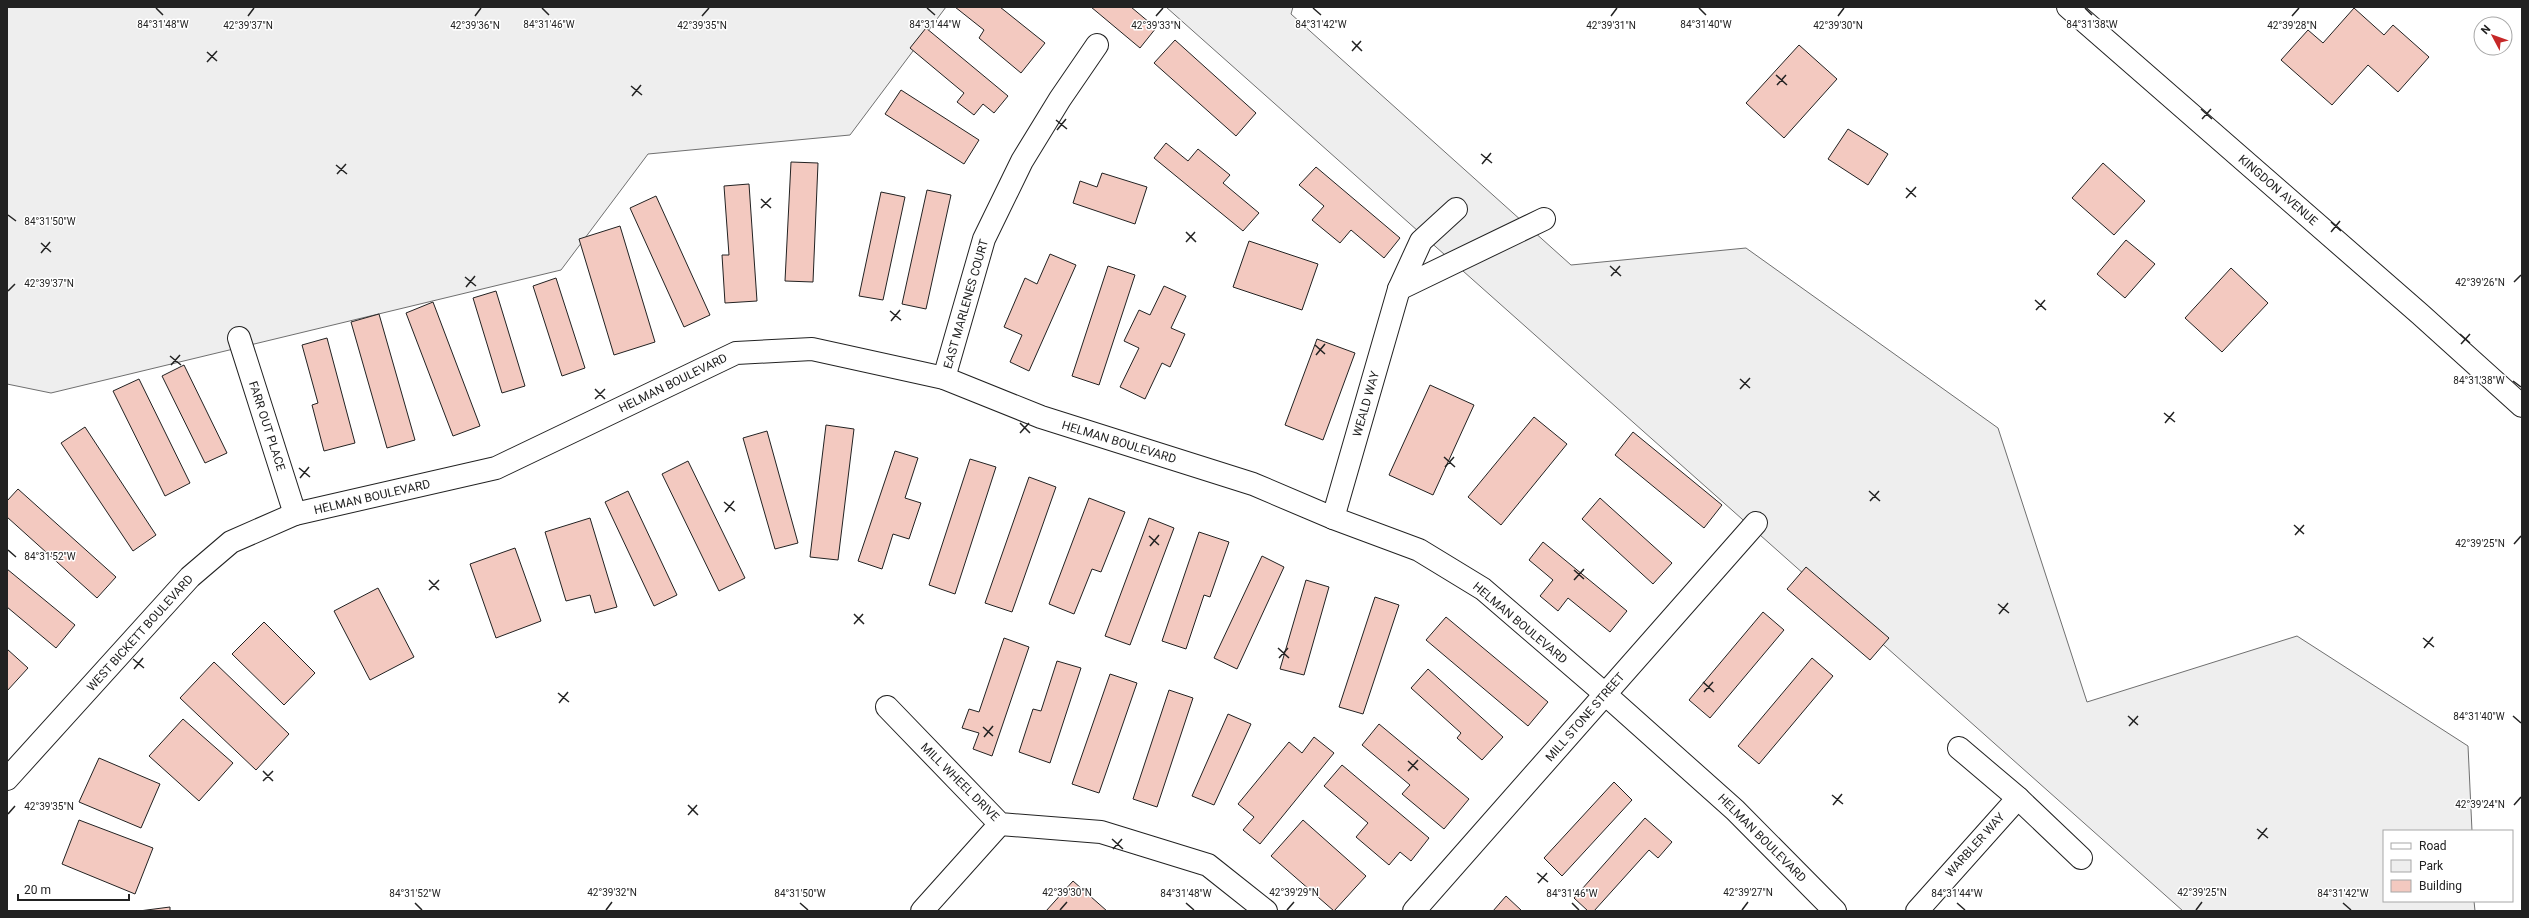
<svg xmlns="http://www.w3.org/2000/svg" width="2529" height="918" viewBox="0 0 2529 918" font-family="Roboto,sans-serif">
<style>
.green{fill:#eee;stroke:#6f6f6f}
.building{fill:#f3c9c0;stroke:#222}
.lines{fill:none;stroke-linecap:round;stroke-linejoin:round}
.minor-casing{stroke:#222;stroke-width:24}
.minor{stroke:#fff;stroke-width:22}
.ticks{fill:none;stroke:#222;stroke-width:1.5}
.labels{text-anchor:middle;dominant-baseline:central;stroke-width:3;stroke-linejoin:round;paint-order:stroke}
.street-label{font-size:12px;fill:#222;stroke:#fff}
.ticks-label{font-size:10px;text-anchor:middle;fill:#222;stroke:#fff;stroke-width:3;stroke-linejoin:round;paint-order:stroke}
</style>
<rect width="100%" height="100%" fill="#fff"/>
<!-- green -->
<g class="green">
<path d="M7,7H946L850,135L648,154L561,270L51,393L7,384Z"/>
<path d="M1166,7H1293L1291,14L1571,265L1746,248L1998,428L2087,702L2297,636L2468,746L2472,831H2384V901H2474L2475,911H2183Z"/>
</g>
<!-- building -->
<g class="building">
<path d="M955,7H1000L1045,43L1021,73L979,38L984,30Z"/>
<path d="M1091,7H1131L1156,28L1140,48Z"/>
<path d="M2354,8L2384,35L2393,25L2429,57L2398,92L2368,65L2332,105L2281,60L2308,30L2323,43Z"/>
<path d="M926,28L1008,96L994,113L983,104L974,115L957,102L964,93L910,48Z"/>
<path d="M1175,40L1256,113L1236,136L1154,63Z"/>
<path d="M1799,45L1837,79L1784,138L1746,103Z"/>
<path d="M901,90L979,140L964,164L885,114Z"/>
<path d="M1848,129L1888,154L1868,185L1828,159Z"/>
<path d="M1166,143L1188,161L1198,149L1230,175L1223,183L1259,213L1243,231L1154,158Z"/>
<path d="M791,162L818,163L813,282L785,281Z"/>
<path d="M2103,163L2145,201L2114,235L2072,198Z"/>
<path d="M1316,167L1400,238L1384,258L1351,230L1340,243L1312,220L1324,206L1299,185Z"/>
<path d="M1102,173L1147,187L1135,224L1073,203L1080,181L1097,187Z"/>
<path d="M749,184L757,301L725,303L722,255H729L724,186Z"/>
<path d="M927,190L951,195L926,309L902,304Z"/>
<path d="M881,192L905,197L883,300L859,296Z"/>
<path d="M656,196L710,315L684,327L630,208Z"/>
<path d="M620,226L655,342L614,355L579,239Z"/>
<path d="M2126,240L2155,264L2125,298L2097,274Z"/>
<path d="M1249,241L1318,264L1302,310L1233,287Z"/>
<path d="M1050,254L1076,265L1029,371L1010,362L1022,335L1004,327L1025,278L1037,284Z"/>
<path d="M1108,266L1135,275L1099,385L1072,376Z"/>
<path d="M2231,268L2268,303L2222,352L2185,318Z"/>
<path d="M556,278L585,368L562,376L533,286Z"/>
<path d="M1164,286L1186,296L1171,328L1185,334L1170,367L1162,363L1145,399L1120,387L1139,348L1124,341L1139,310L1150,315Z"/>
<path d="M496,291L525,386L502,393L473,298Z"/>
<path d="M433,302L480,426L453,436L406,313Z"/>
<path d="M379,314L415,440L387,448L351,322Z"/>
<path d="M327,338L355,443L324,451L312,405L318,403L302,345Z"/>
<path d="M1317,339L1355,353L1323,440L1285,425Z"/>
<path d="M184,365L227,453L205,463L162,376Z"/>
<path d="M139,379L190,483L165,496L113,391Z"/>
<path d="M1430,385L1474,405L1433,495L1389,475Z"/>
<path d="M1534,417L1567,444L1501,525L1468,497Z"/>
<path d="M826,425L854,429L838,560L810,557Z"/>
<path d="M85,427L156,535L133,551L61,443Z"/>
<path d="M767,431L798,543L775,549L743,438Z"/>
<path d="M1633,432L1722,505L1704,528L1615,455Z"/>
<path d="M895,451L918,458L905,498L921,503L909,539L893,534L882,569L858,561Z"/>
<path d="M970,459L996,467L955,594L929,585Z"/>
<path d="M688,461L745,578L719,591L662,474Z"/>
<path d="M1029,477L1056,487L1012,612L985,603Z"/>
<path d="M18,489L116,577L97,598L7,517V501Z"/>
<path d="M628,491L677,595L654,606L605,502Z"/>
<path d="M1089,498L1125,512L1101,572L1092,569L1074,614L1049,604Z"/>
<path d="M1600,498L1672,563L1653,584L1582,519Z"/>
<path d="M590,518L617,607L595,613L590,595L566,601L545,532Z"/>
<path d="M1149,518L1174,528L1130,645L1105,636Z"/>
<path d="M1199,532L1229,542L1210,597L1204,595L1186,649L1162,641Z"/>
<path d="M1543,542L1627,611L1610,632L1568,598L1558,611L1540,596L1553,580L1529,560Z"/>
<path d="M515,548L541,621L496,638L470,564Z"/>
<path d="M1262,556L1284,567L1237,669L1214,658Z"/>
<path d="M1806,567L1889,638L1870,660L1787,589Z"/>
<path d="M7,569L75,625L56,648L7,607Z"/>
<path d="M1306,580L1329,587L1304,675L1280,669Z"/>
<path d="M378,588L414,657L370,680L334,611Z"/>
<path d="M1375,597L1399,605L1363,714L1339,707Z"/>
<path d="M1763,612L1784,630L1710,718L1689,700Z"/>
<path d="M1446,617L1548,702L1528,726L1426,640Z"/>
<path d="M264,622L315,673L284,705L232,654Z"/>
<path d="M1004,638L1029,647L992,756L973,749L979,733L962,728L969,709L979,712Z"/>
<path d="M7,649L28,668L7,691Z"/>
<path d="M1812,658L1833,676L1759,764L1738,746Z"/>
<path d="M1057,661L1081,668L1050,763L1019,752L1033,709L1041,711Z"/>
<path d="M214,662L289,734L256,770L180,698Z"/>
<path d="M1428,669L1503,737L1482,760L1457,738L1461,733L1411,688Z"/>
<path d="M1110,674L1137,683L1099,793L1072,784Z"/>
<path d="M1169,690L1193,698L1157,807L1133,799Z"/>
<path d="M1228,714L1251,724L1214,805L1192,796Z"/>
<path d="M183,719L233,763L199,801L149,756Z"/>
<path d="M1379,724L1469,799L1444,829L1402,794L1410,785L1362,745Z"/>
<path d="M1314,737L1334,753L1260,844L1243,830L1254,817L1238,804L1289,742L1302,753Z"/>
<path d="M99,758L160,784L141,828L79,802Z"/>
<path d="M1342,765L1429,838L1411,861L1400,852L1389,865L1356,837L1368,823L1324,786Z"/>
<path d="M1614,782L1632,800L1562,876L1544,858Z"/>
<path d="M1645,818L1672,842L1658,858L1649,850L1594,911H1588L1574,898Z"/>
<path d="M79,820L153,848L135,894L62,864Z"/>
<path d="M1303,820L1366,876L1334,911L1271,856Z"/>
<path d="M1073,881L1107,911H1046Z"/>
<path d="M1506,896L1522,911H1493Z"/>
<path d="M170,907V911H139Z"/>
</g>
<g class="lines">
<!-- minor casing -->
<g class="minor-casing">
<g id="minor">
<path d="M2068,7L2420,314L2522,406"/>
<path d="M1399,289L1544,219"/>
<path d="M239,338L295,514"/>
<path d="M944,378L984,239L1022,161L1060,99L1097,45"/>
<path d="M1333,518L1399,289L1421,241L1456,209"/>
<path d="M887,707L1000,824L1101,832L1208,865L1266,911"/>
<path d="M1959,748L2018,798L2081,858"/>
<path d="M7,779L190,577L231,542L295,514L496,468L736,353L812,349L944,378L1041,417L1253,484L1333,518L1419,550L1483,589L1605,694L1735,810L1835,911"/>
<path d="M922,911L1000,824"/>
<path d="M1414,911L1756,523"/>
<path d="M1917,911L2018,798"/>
</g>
</g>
<!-- minor -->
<use href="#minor" class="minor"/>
</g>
<!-- ticks -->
<path class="ticks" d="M156,8L163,15M542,8L549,15M927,8L935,15M1313,8L1321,15M1699,8L1706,15M2085,8L2092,15M248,16L254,8M475,16L481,8M702,16L709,8M1156,16L1163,8M1611,16L1617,8M1838,16L1844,8M2292,16L2299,8M1352,41L1362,51M1352,51L1361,41M207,52L217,61M207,62L217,51M1776,75L1787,85M1777,85L1786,75M631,86L642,95M632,96L641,85M2201,109L2212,119M2202,119L2211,109M1056,120L1067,129M1057,130L1066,119M1481,154L1492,163M1482,164L1491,153M336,165L347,174M337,174L346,164M1906,188L1916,197M1906,198L1916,187M761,199L771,208M761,208L771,198M8,215L16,221M2331,222L2341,231M1186,232L1196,242M2331,232L2340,221M1186,242L1195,232M41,243L51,252M41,253L50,242M1610,266L1621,276M1611,276L1620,266M465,277L476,286M2514,282L2521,275M466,287L475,276M8,291L15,284M2035,300L2046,310M2036,310L2045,300M890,311L901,320M891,321L900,310M2460,334L2470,343M2461,344L2470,334M1315,345L1325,354M1316,355L1325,344M170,356L181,365M171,365L180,355M1740,379L1750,388M2513,381L2521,387M595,389L605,399M1740,389L1750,378M595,399L605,389M2164,413L2175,422M1020,423L1030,433M2165,423L2174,412M1020,433L1029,423M1444,457L1455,467M1445,467L1454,457M299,468L310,477M300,478L309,467M1869,491L1880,501M1870,501L1879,491M724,502L735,511M725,512L734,501M2294,525L2304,534M2295,535L2304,525M1149,536L1159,545M2514,544L2521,536M1150,546L1159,535M8,550L16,557M1574,570L1584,579M429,580L439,590M1574,580L1584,569M429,590L439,580M1998,604L2009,613M854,614L864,624M1999,614L2008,603M854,624L863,614M2423,638L2434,647M1278,648L1289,658M2424,648L2433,637M1279,658L1288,648M133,659L144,668M134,669L143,658M1703,682L1714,692M1704,692L1713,682M558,693L569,702M559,703L568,692M2128,716L2138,725M2513,716L2521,723M2129,726L2138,716M983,727L993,736M984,737L993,726M1408,761L1418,770M263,771L273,781M1408,771L1418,760M263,781L273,771M1832,795L1843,804M688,805L698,815M1833,805L1842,794M2514,805L2521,797M8,814L15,806M688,815L697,805M2257,829L2268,838M1112,839L1123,849M2258,839L2267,828M1113,849L1122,839M1537,873L1548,882M1538,883L1547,873M415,903L422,910M800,903L808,910M1186,903L1194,910M1572,903L1579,910M1957,903L1965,910M2343,903L2351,910M606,910L612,902M1060,910L1067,902M1287,910L1294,902M1742,910L1748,902M2196,910L2202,902"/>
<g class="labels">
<!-- street labels -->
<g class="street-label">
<text transform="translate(2278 190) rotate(41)">KINGDON AVENUE</text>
<text transform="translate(966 304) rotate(-74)">EAST MARLENES COURT</text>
<text transform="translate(673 383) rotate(-26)">HELMAN BOULEVARD</text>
<text transform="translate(1366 404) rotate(-74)">WEALD WAY</text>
<text transform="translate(267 426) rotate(72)">FARR OUT PLACE</text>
<text transform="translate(1119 442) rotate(17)">HELMAN BOULEVARD</text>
<text transform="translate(372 497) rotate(-13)">HELMAN BOULEVARD</text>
<text transform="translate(1520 623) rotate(40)">HELMAN BOULEVARD</text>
<text transform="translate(140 633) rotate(-48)">WEST BICKETT BOULEVARD</text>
<text transform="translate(1585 717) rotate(-49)">MILL STONE STREET</text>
<text transform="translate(960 782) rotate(45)">MILL WHEEL DRIVE</text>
<text transform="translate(1762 838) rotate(45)">HELMAN BOULEVARD</text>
<text transform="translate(1975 845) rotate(-48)">WARBLER WAY</text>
</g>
</g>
<g class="ticks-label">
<text x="163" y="28">84°31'48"W</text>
<text x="549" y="28">84°31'46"W</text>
<text x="935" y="28">84°31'44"W</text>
<text x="1321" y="28">84°31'42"W</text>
<text x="1706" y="28">84°31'40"W</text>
<text x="2092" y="28">84°31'38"W</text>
<text x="248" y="29">42°39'37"N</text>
<text x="475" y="29">42°39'36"N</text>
<text x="702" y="29">42°39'35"N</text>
<text x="1156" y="29">42°39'33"N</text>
<text x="1611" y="29">42°39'31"N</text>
<text x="1838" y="29">42°39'30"N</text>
<text x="2292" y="29">42°39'28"N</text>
<text x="50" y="225">84°31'50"W</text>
<text x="2480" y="286">42°39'26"N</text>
<text x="49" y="287">42°39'37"N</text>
<text x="2479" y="384">84°31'38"W</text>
<text x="2480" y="547">42°39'25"N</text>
<text x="50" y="560">84°31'52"W</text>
<text x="2479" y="720">84°31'40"W</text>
<text x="2480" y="808">42°39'24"N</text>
<text x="49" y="810">42°39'35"N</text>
<text x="612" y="896">42°39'32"N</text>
<text x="1067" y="896">42°39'30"N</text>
<text x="1294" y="896">42°39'29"N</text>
<text x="1748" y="896">42°39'27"N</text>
<text x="2202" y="896">42°39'25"N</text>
<text x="415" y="897">84°31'52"W</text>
<text x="800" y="897">84°31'50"W</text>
<text x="1186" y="897">84°31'48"W</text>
<text x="1572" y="897">84°31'46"W</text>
<text x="1957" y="897">84°31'44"W</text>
<text x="2343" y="897">84°31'42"W</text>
</g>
<!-- border -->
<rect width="2529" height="918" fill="none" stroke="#222222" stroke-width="16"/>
<!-- legend -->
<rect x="2383" y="830" width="130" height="72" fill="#ffffff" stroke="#a7a7a7"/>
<rect x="2391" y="843" width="20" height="6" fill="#ffffff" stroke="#a7a7a7"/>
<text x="2419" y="850" font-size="12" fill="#222222">Road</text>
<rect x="2391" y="860" width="20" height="12" fill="#eeeeee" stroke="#a7a7a7"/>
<text x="2419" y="870" font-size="12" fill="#222222">Park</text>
<rect x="2391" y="880" width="20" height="12" fill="#f3c9c0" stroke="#a7a7a7"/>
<text x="2419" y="890" font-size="12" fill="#222222">Building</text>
<!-- north arrow -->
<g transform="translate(2493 36) rotate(311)"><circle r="19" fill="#ffffff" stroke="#a7a7a7"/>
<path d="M0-3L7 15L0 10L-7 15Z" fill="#c62828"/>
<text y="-6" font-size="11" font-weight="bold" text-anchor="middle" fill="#222222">N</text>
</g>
<!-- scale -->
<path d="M18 894v6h111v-6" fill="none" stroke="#222222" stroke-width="2"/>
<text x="24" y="894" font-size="12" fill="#222222" stroke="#ffffff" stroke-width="3" paint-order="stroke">20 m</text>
</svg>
